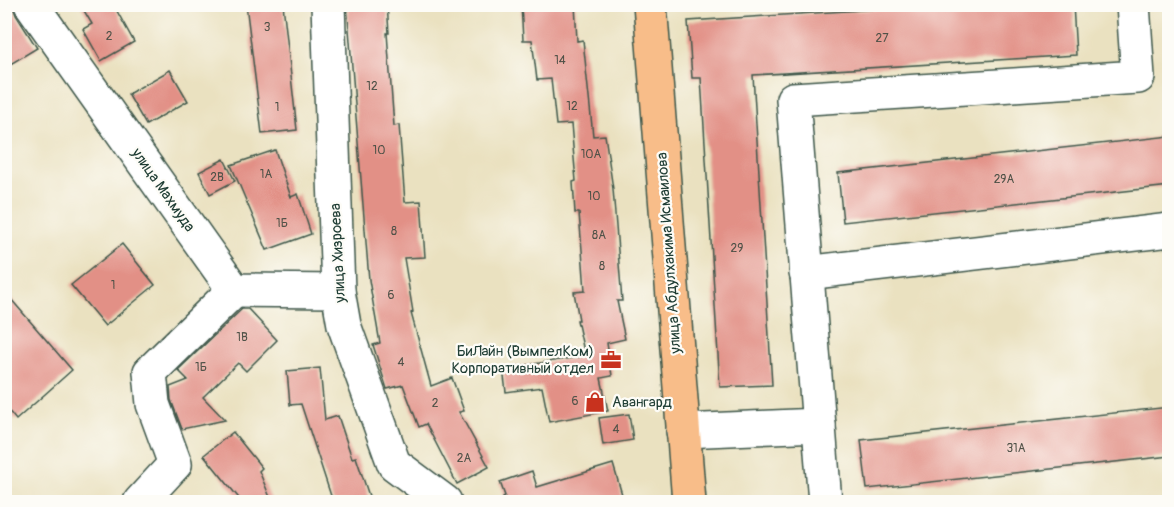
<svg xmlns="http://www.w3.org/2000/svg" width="1174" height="507" viewBox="0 0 1174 507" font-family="Pangolin,sans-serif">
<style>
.building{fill:#e29086}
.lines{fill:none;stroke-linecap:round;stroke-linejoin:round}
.minor-casing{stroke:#3d5649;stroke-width:36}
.major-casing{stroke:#3d5649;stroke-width:36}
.minor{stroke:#fff;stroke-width:33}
.major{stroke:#f8bd89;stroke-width:33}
.labels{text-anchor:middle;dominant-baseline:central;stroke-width:4.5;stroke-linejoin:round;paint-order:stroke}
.number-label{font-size:12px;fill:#505248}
.street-label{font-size:15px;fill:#1f3d34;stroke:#fdfcf7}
.poi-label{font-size:15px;fill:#1f3d34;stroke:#fdfcf7;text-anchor:end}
</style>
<rect width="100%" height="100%" fill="#fdfcf7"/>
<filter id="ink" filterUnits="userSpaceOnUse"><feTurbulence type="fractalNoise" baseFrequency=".0167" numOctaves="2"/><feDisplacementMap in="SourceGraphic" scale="12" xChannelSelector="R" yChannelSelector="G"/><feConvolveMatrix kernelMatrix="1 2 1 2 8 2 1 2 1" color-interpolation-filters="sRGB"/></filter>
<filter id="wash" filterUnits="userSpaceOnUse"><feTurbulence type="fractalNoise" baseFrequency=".008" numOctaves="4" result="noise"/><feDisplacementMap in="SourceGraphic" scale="24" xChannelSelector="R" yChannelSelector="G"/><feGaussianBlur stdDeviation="1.35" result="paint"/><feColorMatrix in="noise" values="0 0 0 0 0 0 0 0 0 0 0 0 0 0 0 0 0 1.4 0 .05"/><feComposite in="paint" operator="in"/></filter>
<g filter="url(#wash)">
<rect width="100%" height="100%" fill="#eae1c0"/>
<g id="blocks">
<!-- building -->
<g class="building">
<path d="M4,4H12L16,15L37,48L4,68Z"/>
<path d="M80,4H113L134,42L101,61L83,29L92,24Z"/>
<path d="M246,4H283L297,130L262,134Z"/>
<path d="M347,4H387L389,33H387L394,126L399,125L405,202L421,201L425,257L404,258L413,312L411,313L431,386L452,378L464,411L459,412L489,467L457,484L426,424L419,427L403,385L387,389L373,345L380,343L369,280Z"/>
<path d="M521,4H575L577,41L583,40L593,136L605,135L613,189L622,301H617L625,339L607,343L612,376L601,378L608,411L549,422L542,387L506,392L503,369L585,356L577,320H579L574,292L585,291L582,250L579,213H575L573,182L576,181L571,124L556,125L551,79L537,80L532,40H523Z"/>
<path d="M958,4H1073L1076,55L753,75L772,385L720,387L701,78H692L688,21Z"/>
<path d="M170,70L188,101L146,125L128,94Z"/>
<path d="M1170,136V186L843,222L838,173Z"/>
<path d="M275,150L291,197L298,194L311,234L267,250L231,165Z"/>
<path d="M224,159L235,181L210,194L199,172Z"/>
<path d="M122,244L155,285L105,326L71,285Z"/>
<path d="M4,291L72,370L16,420L4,405Z"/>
<path d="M242,309H248L277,340L246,371L238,363L203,397L225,420L182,429L171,400L170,387L188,380L178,370Z"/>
<path d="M320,368L325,420L338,416L352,458L356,457L371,502H333L301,404L290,405L287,371Z"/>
<path d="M1170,407V456L867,489L861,440Z"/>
<path d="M629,414L633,440L603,445L599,418Z"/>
<path d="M233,432L262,468L259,471L272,502H242L204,455Z"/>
<path d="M613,464L623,498L607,502H503V497L505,496L500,482L532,471L537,487Z"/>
</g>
</g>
</g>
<g filter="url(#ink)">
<use href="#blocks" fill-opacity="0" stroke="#3d5649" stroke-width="1.5"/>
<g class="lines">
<!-- minor casing -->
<g class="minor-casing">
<g id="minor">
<path d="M31,4L234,290L338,291"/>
<path d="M328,4L338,291L344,325L394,464L445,502"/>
<path d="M806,273L1170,230"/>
<path d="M683,431L819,425"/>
<path d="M140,502L175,464L153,404L150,372L234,290"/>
<path d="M825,502L793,99L1138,77L1133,4"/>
</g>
</g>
<!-- major casing -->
<g class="major-casing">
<path id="major" d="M650,4L689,502"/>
</g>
<!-- minor -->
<use href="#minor" class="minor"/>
<!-- major -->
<use href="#major" class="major"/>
</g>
</g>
<!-- icons -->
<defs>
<g id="office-bare" transform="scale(1.62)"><path d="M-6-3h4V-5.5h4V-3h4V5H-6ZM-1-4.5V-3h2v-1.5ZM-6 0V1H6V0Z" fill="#c8321e" stroke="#fdfcf7" stroke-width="2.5" paint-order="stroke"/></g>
<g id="shop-bare" transform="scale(1.62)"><path d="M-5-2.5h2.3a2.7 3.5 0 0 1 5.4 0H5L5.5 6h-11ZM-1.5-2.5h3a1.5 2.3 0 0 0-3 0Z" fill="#c8321e" stroke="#fdfcf7" stroke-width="2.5" paint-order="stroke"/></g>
</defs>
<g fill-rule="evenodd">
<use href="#office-bare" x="611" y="360"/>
<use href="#shop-bare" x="595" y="402"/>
</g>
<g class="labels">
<!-- number labels -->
<g class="number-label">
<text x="267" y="27">3</text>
<text x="109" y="36">2</text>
<text x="882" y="38">27</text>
<text x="560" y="60">14</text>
<text x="372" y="86">12</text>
<text x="572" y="106">12</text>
<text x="277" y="107">1</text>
<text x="379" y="150">10</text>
<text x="591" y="154">10А</text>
<text x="266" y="174">1А</text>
<text x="217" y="177">2В</text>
<text x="1004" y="179">29А</text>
<text x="594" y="196">10</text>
<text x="282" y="223">1Б</text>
<text x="394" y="231">8</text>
<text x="599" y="235">8А</text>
<text x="737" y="248">29</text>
<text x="602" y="266">8</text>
<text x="113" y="285">1</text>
<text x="391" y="295">6</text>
<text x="242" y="337">1В</text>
<text x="401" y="362">4</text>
<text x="201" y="367">1Б</text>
<text x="575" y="401">6</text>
<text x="435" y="403">2</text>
<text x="616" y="429">4</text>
<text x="1016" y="448">31А</text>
<text x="464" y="458">2А</text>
</g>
<!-- street labels -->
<g class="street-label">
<text transform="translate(163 190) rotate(55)">улица Махмуда</text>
<text transform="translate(338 253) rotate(-93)">улица Хизроева</text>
<text transform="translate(669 253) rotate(-94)">улица Абдулхакима Исмаилова</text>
</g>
<!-- poi labels -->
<g class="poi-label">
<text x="594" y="351">БиЛайн (ВымпелКом)<tspan x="594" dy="17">Корпоративный отдел</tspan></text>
<text x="612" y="402" text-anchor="start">Авангард</text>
</g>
</g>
<!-- margin -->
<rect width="1174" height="507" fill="none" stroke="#fdfcf7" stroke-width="24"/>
</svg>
